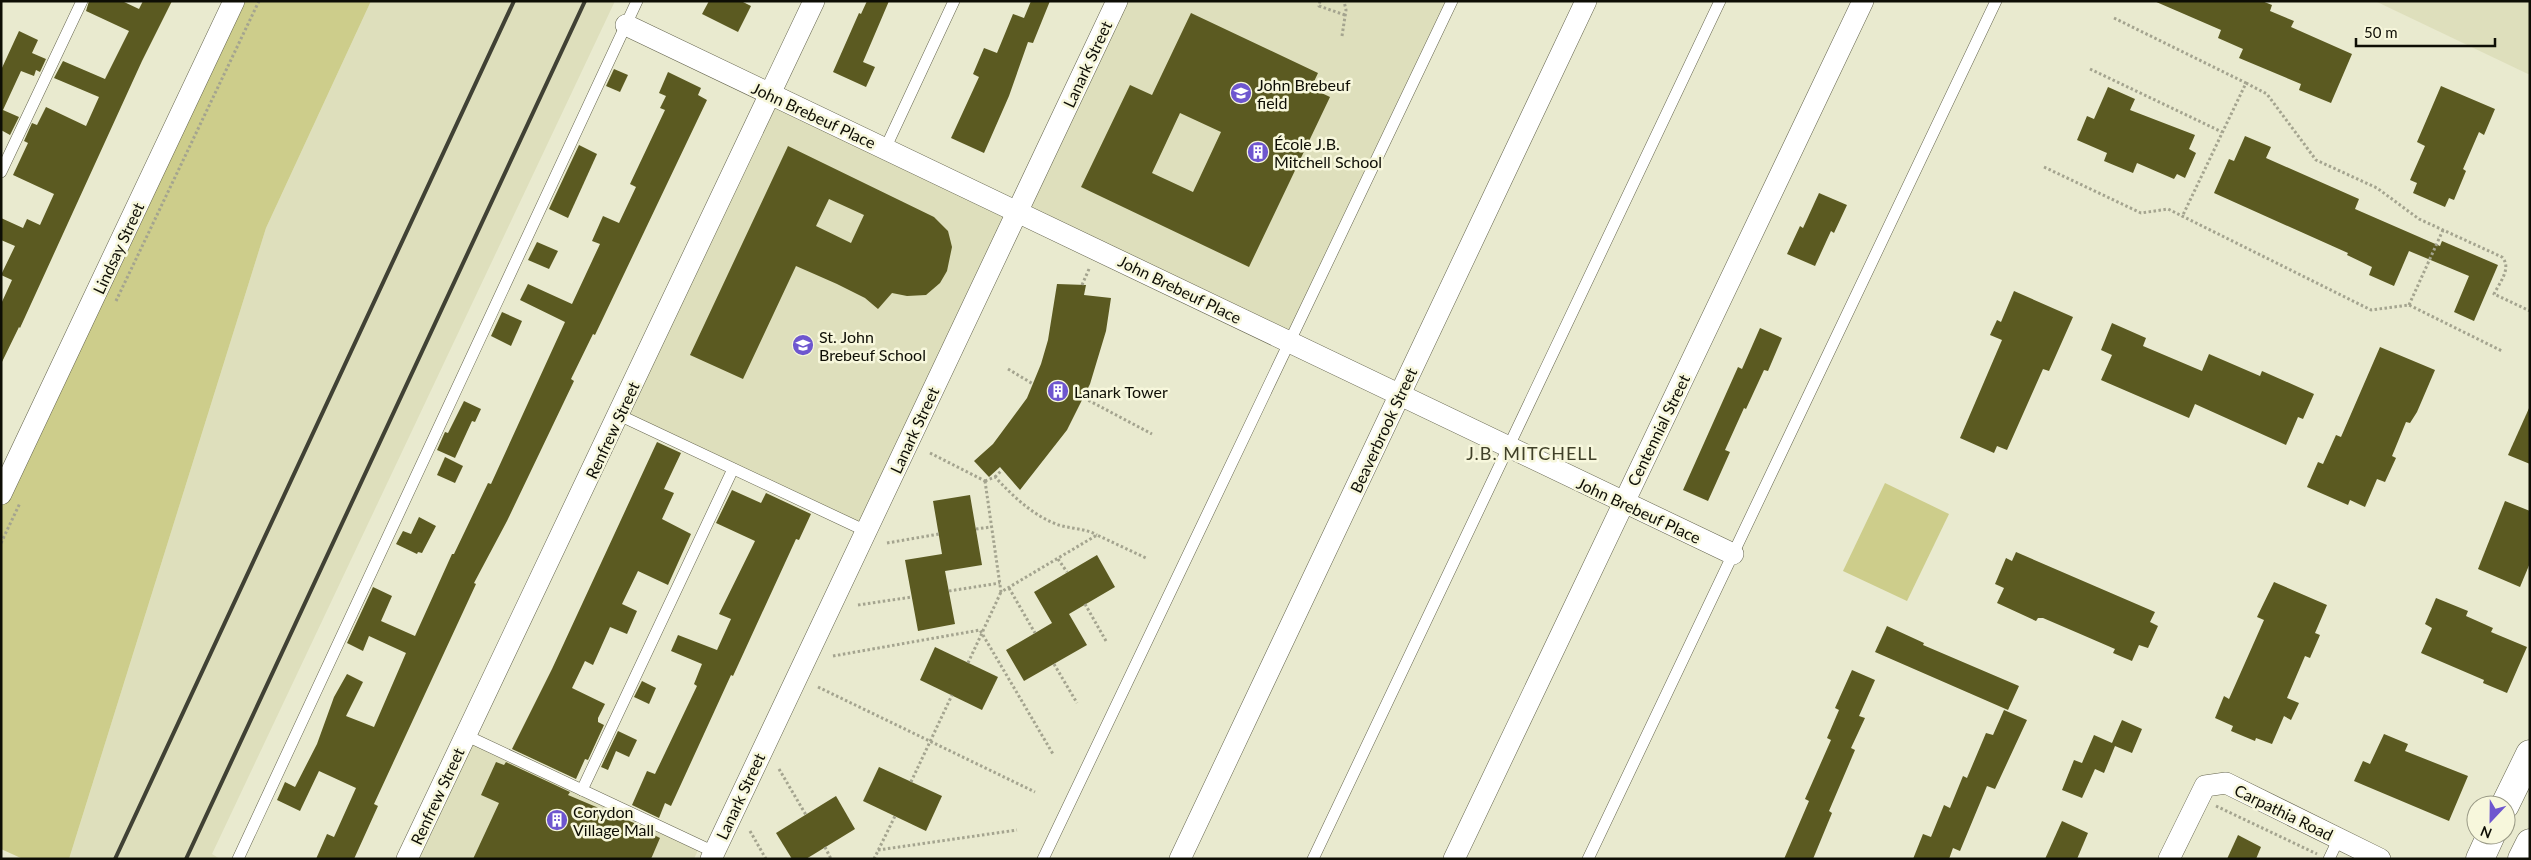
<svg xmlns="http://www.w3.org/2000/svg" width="2531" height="860" viewBox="0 0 2531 860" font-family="Lato,sans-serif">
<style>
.built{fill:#dedfbc}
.green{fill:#cdcd8b}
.building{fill:#5b5a21;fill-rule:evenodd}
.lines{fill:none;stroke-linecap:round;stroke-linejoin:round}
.service-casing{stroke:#64644d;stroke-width:12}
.minor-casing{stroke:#64644d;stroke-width:22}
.primary-casing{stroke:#64644d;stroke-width:29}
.path{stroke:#a4a48f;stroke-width:3;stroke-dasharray:2.5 2.5;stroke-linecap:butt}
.service{stroke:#fff;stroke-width:11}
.minor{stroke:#fff;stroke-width:21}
.primary{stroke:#fff;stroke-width:28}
.rail{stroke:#404134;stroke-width:4}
.labels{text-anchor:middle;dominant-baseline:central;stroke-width:5;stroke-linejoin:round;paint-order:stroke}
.street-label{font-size:16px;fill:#0e0e05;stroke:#f7f7dc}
.poi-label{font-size:16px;fill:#0e0e05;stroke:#f7f7dc;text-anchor:start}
.neighbourhood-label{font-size:18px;letter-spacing:1px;fill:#404029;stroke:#f7f7dc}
</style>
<rect width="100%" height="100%" fill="#e9eacf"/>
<!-- built -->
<g class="built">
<path d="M371,1H615L212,854L220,859H69L266,228Z"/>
<path d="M1117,1H1452L1289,342L1017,212L866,531L619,415L770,94L1017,212Z"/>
<path d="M2375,1H2530V74H2528Z"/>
<path d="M469,743L698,850L694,859H417Z"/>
</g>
<!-- green -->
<g class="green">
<path d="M234,1H371L266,228L69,859H23L1,849V494Z"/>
<path d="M1885,483L1949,514L1907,601L1843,571Z"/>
</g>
<!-- building -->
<g class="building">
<path d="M89,1H122L139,9L143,1H172L142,61L20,328L19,327L1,364V304L12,280L1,275L15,246L1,240V218L23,228L27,219L40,225L54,194L13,175L28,143L24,141L32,123L37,125L46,107L86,126L99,97L54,78L63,61L105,79L129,31L86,11Z"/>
<path d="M709,1H741L751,6L738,32L702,14Z"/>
<path d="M867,1H889L863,62L875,67L866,87L833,72L859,13L861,14Z"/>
<path d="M1031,1H1050L1033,43L1028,42L1009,96L984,153L951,138L979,77L973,74L984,48L997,53L1013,14L1024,18Z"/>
<path d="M2154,1H2262L2272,5L2270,11L2294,21L2291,27L2352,54L2331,103L2299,90L2301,84L2239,58L2243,49L2218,38L2221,30Z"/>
<path d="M1191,13L1318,73L1311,88L1330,97L1249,267L1081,187L1130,85L1152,95ZM1180,113L1221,132L1193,192L1152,173Z"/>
<path d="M19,31L38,40L32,53L46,59L40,72L36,70L34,76L21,71L3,110L19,117L10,135L1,130V70Z"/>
<path d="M614,69L628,75L620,92L606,86Z"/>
<path d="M668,72L701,88L698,95L707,100L595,335L593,334L571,379L574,381L507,521L474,583L476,584L374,804L378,806L354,859H316L327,834L334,837L356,788L319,771L300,811L277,800L285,782L295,787L317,744L334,697L347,674L363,682L346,716L374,727L406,653L369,636L363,651L347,643L373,587L392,596L381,621L415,636L452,554H454L488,483L491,484L565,322L520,300L528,284L572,304L600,244L592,241L603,216L619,223L636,187L630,184L665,110L660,108L666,96L659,93Z"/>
<path d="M2441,86L2495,109L2484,135L2479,132L2463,169L2466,171L2454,200L2449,198L2445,207L2413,193L2417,183L2410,180L2425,146L2417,142Z"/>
<path d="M2108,87L2135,99L2130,110L2195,135L2189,149L2196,153L2185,178L2177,174L2174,179L2137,163L2133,173L2104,161L2107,153L2077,140L2087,116L2094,119Z"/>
<path d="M2245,136L2271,147L2266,158L2359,199L2355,209L2440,246L2442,241L2498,265L2474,321L2454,312L2469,276L2409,251L2394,286L2369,275L2372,267L2347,255L2348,253L2214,193L2229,159L2234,161Z"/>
<path d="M579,145L597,154L568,218L549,209Z"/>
<path d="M788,146L934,217L948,231L952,247L947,271L940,283L926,295L907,296L892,293L878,309L865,298L837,284L796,266L743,379L690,355ZM829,199L864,215L851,243L816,226Z"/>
<path d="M1819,193L1847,205L1834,233L1831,231L1815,266L1787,254L1800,226L1803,228Z"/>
<path d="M537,242L558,251L549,269L528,260Z"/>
<path d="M1057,284L1086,285L1084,295L1111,298L1106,331L1090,384L1067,430L1020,490L1000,467L989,477L974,461L993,444L1027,398L1041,364L1048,340Z"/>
<path d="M2014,291L2073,317L2049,371L2043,369L2007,450L1997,446L1994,453L1960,438L2002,340L1990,335L1997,320L2001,322Z"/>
<path d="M502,312L522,321L511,346L491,336Z"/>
<path d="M2112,323L2146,338L2143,346L2202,371L2209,354L2260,376L2262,371L2314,394L2303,419L2298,417L2286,445L2195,404L2189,418L2101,380L2112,355L2101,350Z"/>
<path d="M1760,328L1782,338L1768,371L1764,370L1746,409L1744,408L1725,450L1730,452L1708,501L1683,490L1738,367L1742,369Z"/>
<path d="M2380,347L2435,370L2417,412L2410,423L2406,422L2392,456L2396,458L2385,482L2377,479L2365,507L2350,500L2348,505L2307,487L2318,462L2323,464L2336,435L2341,437Z"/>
<path d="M464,401L481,409L475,422L472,421L455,458L437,450L445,432L448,433Z"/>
<path d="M2530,406V464L2508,455Z"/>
<path d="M657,442L681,453L664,489L674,493L662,519L691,534L668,585L638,571L622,604L637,611L627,634L610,627L593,665L585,661L572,688L605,704L598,718V722L604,725L588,760L585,759L576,779L512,749L552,669Z"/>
<path d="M445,457L463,466L455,483L437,475Z"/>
<path d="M732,490L761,503L766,493L811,514L799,540L796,539L733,676L731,675L671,806L665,803L659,818L632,805L647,771L655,774L697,686L694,684L702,664L671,651L678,635L717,650L731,619L719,614L755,541L716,523Z"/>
<path d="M970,495L982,565L945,571L955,624L918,631L905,560L942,554L933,501Z"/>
<path d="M2505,501L2530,511V563L2520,587L2478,569Z"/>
<path d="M419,517L436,526L422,553L418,552L417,554L396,544L403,531L411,534Z"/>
<path d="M2016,552L2155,612L2150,622L2158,626L2148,648L2139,645L2132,661L2113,653L2115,649L2078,633L2043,618H2038L2036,621L1997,603L2004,588L1995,584L2006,558L2012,561Z"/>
<path d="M1097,555L1115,587L1069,614L1087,645L1024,681L1006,650L1052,623L1034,592Z"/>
<path d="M2274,582L2327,605L2315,633L2320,635L2310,658L2305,656L2287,698L2299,703L2291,720L2284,716L2272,744L2256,738L2255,741L2231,731L2233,726L2215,718L2224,696L2229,699L2264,620L2257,617Z"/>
<path d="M2436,598L2468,611L2466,616L2493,628L2491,632L2527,647L2507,693L2483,683L2484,680L2421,653L2432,628L2425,624Z"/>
<path d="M1887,626L1924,643L1923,645L2019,686L2008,710L1875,652Z"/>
<path d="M935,647L998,677L982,710L920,680Z"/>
<path d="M1852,670L1875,680L1859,716L1865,718L1851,748L1855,750L1829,811L1832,813L1813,859H1784L1809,801L1805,799L1831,740L1827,738L1839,710L1835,708Z"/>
<path d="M642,681L656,688L649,704L634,697Z"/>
<path d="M2004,710L2027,720L1995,789L1987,786L1960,851L1953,848L1949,859H1913L1923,834L1931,837L1944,805L1950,808L1963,776L1967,778L1986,733L1993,735Z"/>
<path d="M2122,720L2142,729L2132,753L2115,746L2104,773L2095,769L2082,798L2062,790L2074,760L2082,763L2094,735L2112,743Z"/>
<path d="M618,731L637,740L629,757L616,751L608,770L601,767Z"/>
<path d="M2384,734L2408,744L2405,751L2468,776L2449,821L2354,781L2363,761L2370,764Z"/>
<path d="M496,762L504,765L506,762L570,792L568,795L653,831L652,834L660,838L651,859H473L499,803L481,795Z"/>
<path d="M879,767L942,796L926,831L863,801Z"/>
<path d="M836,796L855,829L806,859H792L776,833Z"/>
<path d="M2062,821L2088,833L2077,859H2045Z"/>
<path d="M2238,835L2261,847L2256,859H2227Z"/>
</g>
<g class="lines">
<!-- service casing -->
<g class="service-casing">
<g id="service">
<path d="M885,149L954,1"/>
<path d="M1,172L82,1"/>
<path d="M619,415L866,531"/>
<path d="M465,735L714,852"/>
<path d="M582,790L733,469"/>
<path d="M238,859L637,1"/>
<path d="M1043,859L1452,1"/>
<path d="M1313,859L1720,1"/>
<path d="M1588,859L1996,1"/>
<path d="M2329,859L2339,838"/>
</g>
</g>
<!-- minor casing -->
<g class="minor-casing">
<g id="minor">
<path d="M626,25L1733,554"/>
<path d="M1,494L234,1"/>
<path d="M407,859L814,1"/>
<path d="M711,859L1117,1"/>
<path d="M1180,859L1586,1"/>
<path d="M1454,859L1863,1"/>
<path d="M2169,859L2205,786L2226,783L2380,859"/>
</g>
</g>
<!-- primary casing -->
<g class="primary-casing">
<g id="primary">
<path d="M2505,805L2530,754"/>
<path d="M2480,859L2491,835"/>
<path d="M2522,859L2530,843"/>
</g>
</g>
<!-- path -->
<g class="path">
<path d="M1320,1L1319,6L1345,15"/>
<path d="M2114,18L2246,83L2182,217"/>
<path d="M1342,36L1346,10L1344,1"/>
<path d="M2090,69L2222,132"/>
<path d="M2246,83L2267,94L2316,160L2377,188L2419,219L2502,257C2512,268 2500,282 2494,294L2530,311"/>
<path d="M2044,167L2141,213L2168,209L2371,310L2409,305L2502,351"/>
<path d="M1082,285L1089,269"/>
<path d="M116,301L259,1"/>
<path d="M2409,305L2443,230"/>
<path d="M1008,369L1033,384"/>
<path d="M1084,398L1152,434"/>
<path d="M930,453L985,481"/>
<path d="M995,477L1002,470"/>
<path d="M985,481L1001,592L1097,535L1146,558"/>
<path d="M985,481L995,477C1013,496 1031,514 1056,524C1069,529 1085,528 1097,535"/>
<path d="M976,529L991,527"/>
<path d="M1,543L20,503"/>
<path d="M887,543L939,534"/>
<path d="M1058,559L1067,572"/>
<path d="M1009,588L1035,633"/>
<path d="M949,591L1000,583"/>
<path d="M1085,604L1106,641"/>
<path d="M858,605L912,597"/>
<path d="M833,656L980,630L1053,754"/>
<path d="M968,663L1001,592"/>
<path d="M1054,664L1077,703"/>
<path d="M818,687L1035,792"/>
<path d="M779,769L806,815"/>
<path d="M911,782L952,695"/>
<path d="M2216,806L2317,854"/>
<path d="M750,831L766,859"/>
<path d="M825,847L831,859"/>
<path d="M878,850L1017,830"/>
<path d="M874,859L895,816"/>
</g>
<!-- service -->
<use href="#service" class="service"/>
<!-- minor -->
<use href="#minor" class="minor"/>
<!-- primary -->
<use href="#primary" class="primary"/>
<!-- rail -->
<g class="rail">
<path d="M115,859L514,1"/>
<path d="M186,859L585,1"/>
</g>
</g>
<!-- icons -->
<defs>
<g id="school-disc" transform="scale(1.125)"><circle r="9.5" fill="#6e56cf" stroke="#f7f7dc"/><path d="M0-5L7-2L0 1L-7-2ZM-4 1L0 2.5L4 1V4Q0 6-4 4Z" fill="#fff"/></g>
<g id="building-disc" transform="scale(1.125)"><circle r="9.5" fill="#6e56cf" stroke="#f7f7dc"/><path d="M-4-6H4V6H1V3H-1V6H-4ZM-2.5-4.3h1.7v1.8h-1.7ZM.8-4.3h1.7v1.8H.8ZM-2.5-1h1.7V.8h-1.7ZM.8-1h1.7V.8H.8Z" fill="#fff"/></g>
</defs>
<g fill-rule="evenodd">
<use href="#school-disc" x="1241" y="93"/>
<use href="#building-disc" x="1258" y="152"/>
<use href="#school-disc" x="803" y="345"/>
<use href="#building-disc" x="1058" y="391"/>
<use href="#building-disc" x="557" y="820"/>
</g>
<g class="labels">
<!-- street labels -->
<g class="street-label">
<text transform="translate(1087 64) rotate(-65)">Lanark Street</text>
<text transform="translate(814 115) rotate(25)">John Brebeuf Place</text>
<text transform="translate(118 248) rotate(-65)">Lindsay Street</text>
<text transform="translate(1180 289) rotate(26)">John Brebeuf Place</text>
<text transform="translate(612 430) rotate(-65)">Renfrew Street</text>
<text transform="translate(914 430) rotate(-65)">Lanark Street</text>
<text transform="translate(1383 430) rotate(-65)">Beaverbrook Street</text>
<text transform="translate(1658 430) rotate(-64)">Centennial Street</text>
<text transform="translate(1639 510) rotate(25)">John Brebeuf Place</text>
<text transform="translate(437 796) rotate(-65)">Renfrew Street</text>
<text transform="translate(740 796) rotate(-65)">Lanark Street</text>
<text transform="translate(2284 812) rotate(26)">Carpathia Road</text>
</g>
<!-- poi labels -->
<g class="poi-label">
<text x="1257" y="84">John Brebeuf<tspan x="1257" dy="18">field</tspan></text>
<text x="1274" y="143">École J.B.<tspan x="1274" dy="18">Mitchell School</tspan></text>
<text x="819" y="336">St. John<tspan x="819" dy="18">Brebeuf School</tspan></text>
<text x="1074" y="391">Lanark Tower</text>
<text x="573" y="811">Corydon<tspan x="573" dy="18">Village Mall</tspan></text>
</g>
<!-- neighbourhood labels -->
<g class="neighbourhood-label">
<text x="1532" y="453">J.B. MITCHELL</text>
</g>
</g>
<!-- border -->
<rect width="2531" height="860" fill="none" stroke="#0e0e05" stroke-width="5"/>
<!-- north arrow -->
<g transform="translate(2491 820) rotate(202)"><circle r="24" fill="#f7f7dc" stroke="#9a9a86"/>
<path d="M0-4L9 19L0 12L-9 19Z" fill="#6e56cf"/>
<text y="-8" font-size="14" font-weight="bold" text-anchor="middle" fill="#0e0e05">N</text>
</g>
<!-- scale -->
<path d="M2356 38v8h139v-8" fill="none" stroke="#0e0e05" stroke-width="2.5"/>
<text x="2364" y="38" font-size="15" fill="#0e0e05" stroke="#f7f7dc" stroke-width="4" paint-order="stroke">50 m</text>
</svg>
